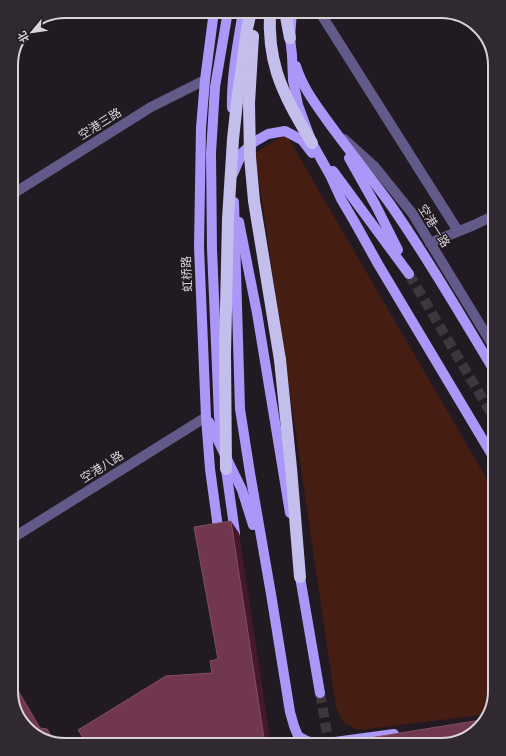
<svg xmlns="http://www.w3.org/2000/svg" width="506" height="756" viewBox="0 0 506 756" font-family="'DejaVu Sans','Noto Sans SC',sans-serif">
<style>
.green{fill:#451d12}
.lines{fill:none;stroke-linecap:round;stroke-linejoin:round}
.major-tunnel{stroke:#3d363d;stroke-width:10;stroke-dasharray:10 5;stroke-linecap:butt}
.minor{stroke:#625a89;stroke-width:10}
.major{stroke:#aa97f8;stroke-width:10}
.highway{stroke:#c4beec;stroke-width:12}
.major-bridge{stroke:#aa97f8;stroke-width:10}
.highway-bridge{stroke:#c4beec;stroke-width:12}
.shaded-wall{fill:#45182b}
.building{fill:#71374e;stroke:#824f63}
.labels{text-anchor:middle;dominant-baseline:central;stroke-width:3;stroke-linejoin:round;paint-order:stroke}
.street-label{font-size:12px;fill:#d9d3d9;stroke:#221a22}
.rim{fill:none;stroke:#d9d3d9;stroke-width:2}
</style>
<rect width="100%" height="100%" fill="#221a22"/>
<!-- green -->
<path class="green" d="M286,134L495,493V691L489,714L359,730L344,723L336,708L255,153Z"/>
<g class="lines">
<!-- major-tunnel -->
<g class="major-tunnel">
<path d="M409,274L495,420"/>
<path d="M320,693L329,745"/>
</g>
<!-- minor -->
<g class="minor">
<path d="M319,11L458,231"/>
<path d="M344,139L374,166L412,213L495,349"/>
<path d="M11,195L151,107L205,80"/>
<path d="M430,243L474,225L495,215"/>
<path d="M11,539L206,417"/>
</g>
<!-- major -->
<g class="major">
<path d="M214,11L205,80L201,128L199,246L206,417L210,469L219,535"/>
<path d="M292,11L290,38L292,55L293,80L298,105L312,143L330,175L341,199L354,221L378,264L495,460"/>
<path d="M296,66C302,86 314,102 326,119C347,148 369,175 390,204C428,258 461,316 495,372"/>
<path d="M232,108C231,76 238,43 243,11"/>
<path d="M349,158L376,206L398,250"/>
<path d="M333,171L409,274"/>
<path d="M233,174L242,153L254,142L268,134L285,131L302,140L312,153"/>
<path d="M234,202L240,409L250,473L271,594L290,712L294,726L298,736L307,741L320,744L394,734"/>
<path d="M239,222L257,313L290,513"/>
<path d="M209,422L242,490L253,525"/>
<path d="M226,469L235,533"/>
<path d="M299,571L320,693"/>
</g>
<!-- highway -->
<g class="highway">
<path d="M270,11C269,31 271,54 277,73C285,98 299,121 312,143"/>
<path d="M285,11L290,38"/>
<path d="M280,360L291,468L300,577"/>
</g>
<!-- major-bridge -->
<path class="major-bridge" d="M221,432L219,416L212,249L211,153L215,87L228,11"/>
<!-- highway-bridge -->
<g class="highway-bridge">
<path d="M253,36L249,103L250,157L254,201L280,360"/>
<path d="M226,469L225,353L228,219L233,139L237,102L247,29L251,11"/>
</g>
</g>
<!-- shaded-wall -->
<g class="shaded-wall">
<path d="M231,521L239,533L271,745H265Z"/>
<path d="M11,678L16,685L48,740L40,728Z"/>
</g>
<!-- building -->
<g class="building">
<path d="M231,521L265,745H88L78,730L166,676L212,673L210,661L218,659L194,527Z"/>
<path d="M11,679L40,728L47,729L55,743L38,738L18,718L11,691Z"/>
<path d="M487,719L468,738L441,745H326Z"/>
</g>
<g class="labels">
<!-- street labels -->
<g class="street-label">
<text transform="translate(100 124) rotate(-32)">空港三路</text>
<text transform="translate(434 226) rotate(58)">空港一路</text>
<text transform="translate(187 274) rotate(-93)">虹桥路</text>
<text transform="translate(102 467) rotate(-32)">空港八路</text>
</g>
</g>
<!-- crop -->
<path d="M0 0H506V756H0ZM65 18H441A47 47 0 0 1 488 65V691A47 47 0 0 1 441 738H65A47 47 0 0 1 18 691V65A47 47 0 0 1 65 18Z" fill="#312931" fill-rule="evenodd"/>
<path class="rim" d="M65 18H441A47 47 0 0 1 488 65V691A47 47 0 0 1 441 738H65A47 47 0 0 1 18 691V65A47 47 0 0 1 65 18Z"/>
<!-- north arrow -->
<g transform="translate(32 32) rotate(241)" stroke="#221a22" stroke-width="3" paint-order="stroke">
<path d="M0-3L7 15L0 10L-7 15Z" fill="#d9d3d9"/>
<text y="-6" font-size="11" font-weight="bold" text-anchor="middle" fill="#d9d3d9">北</text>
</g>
</svg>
